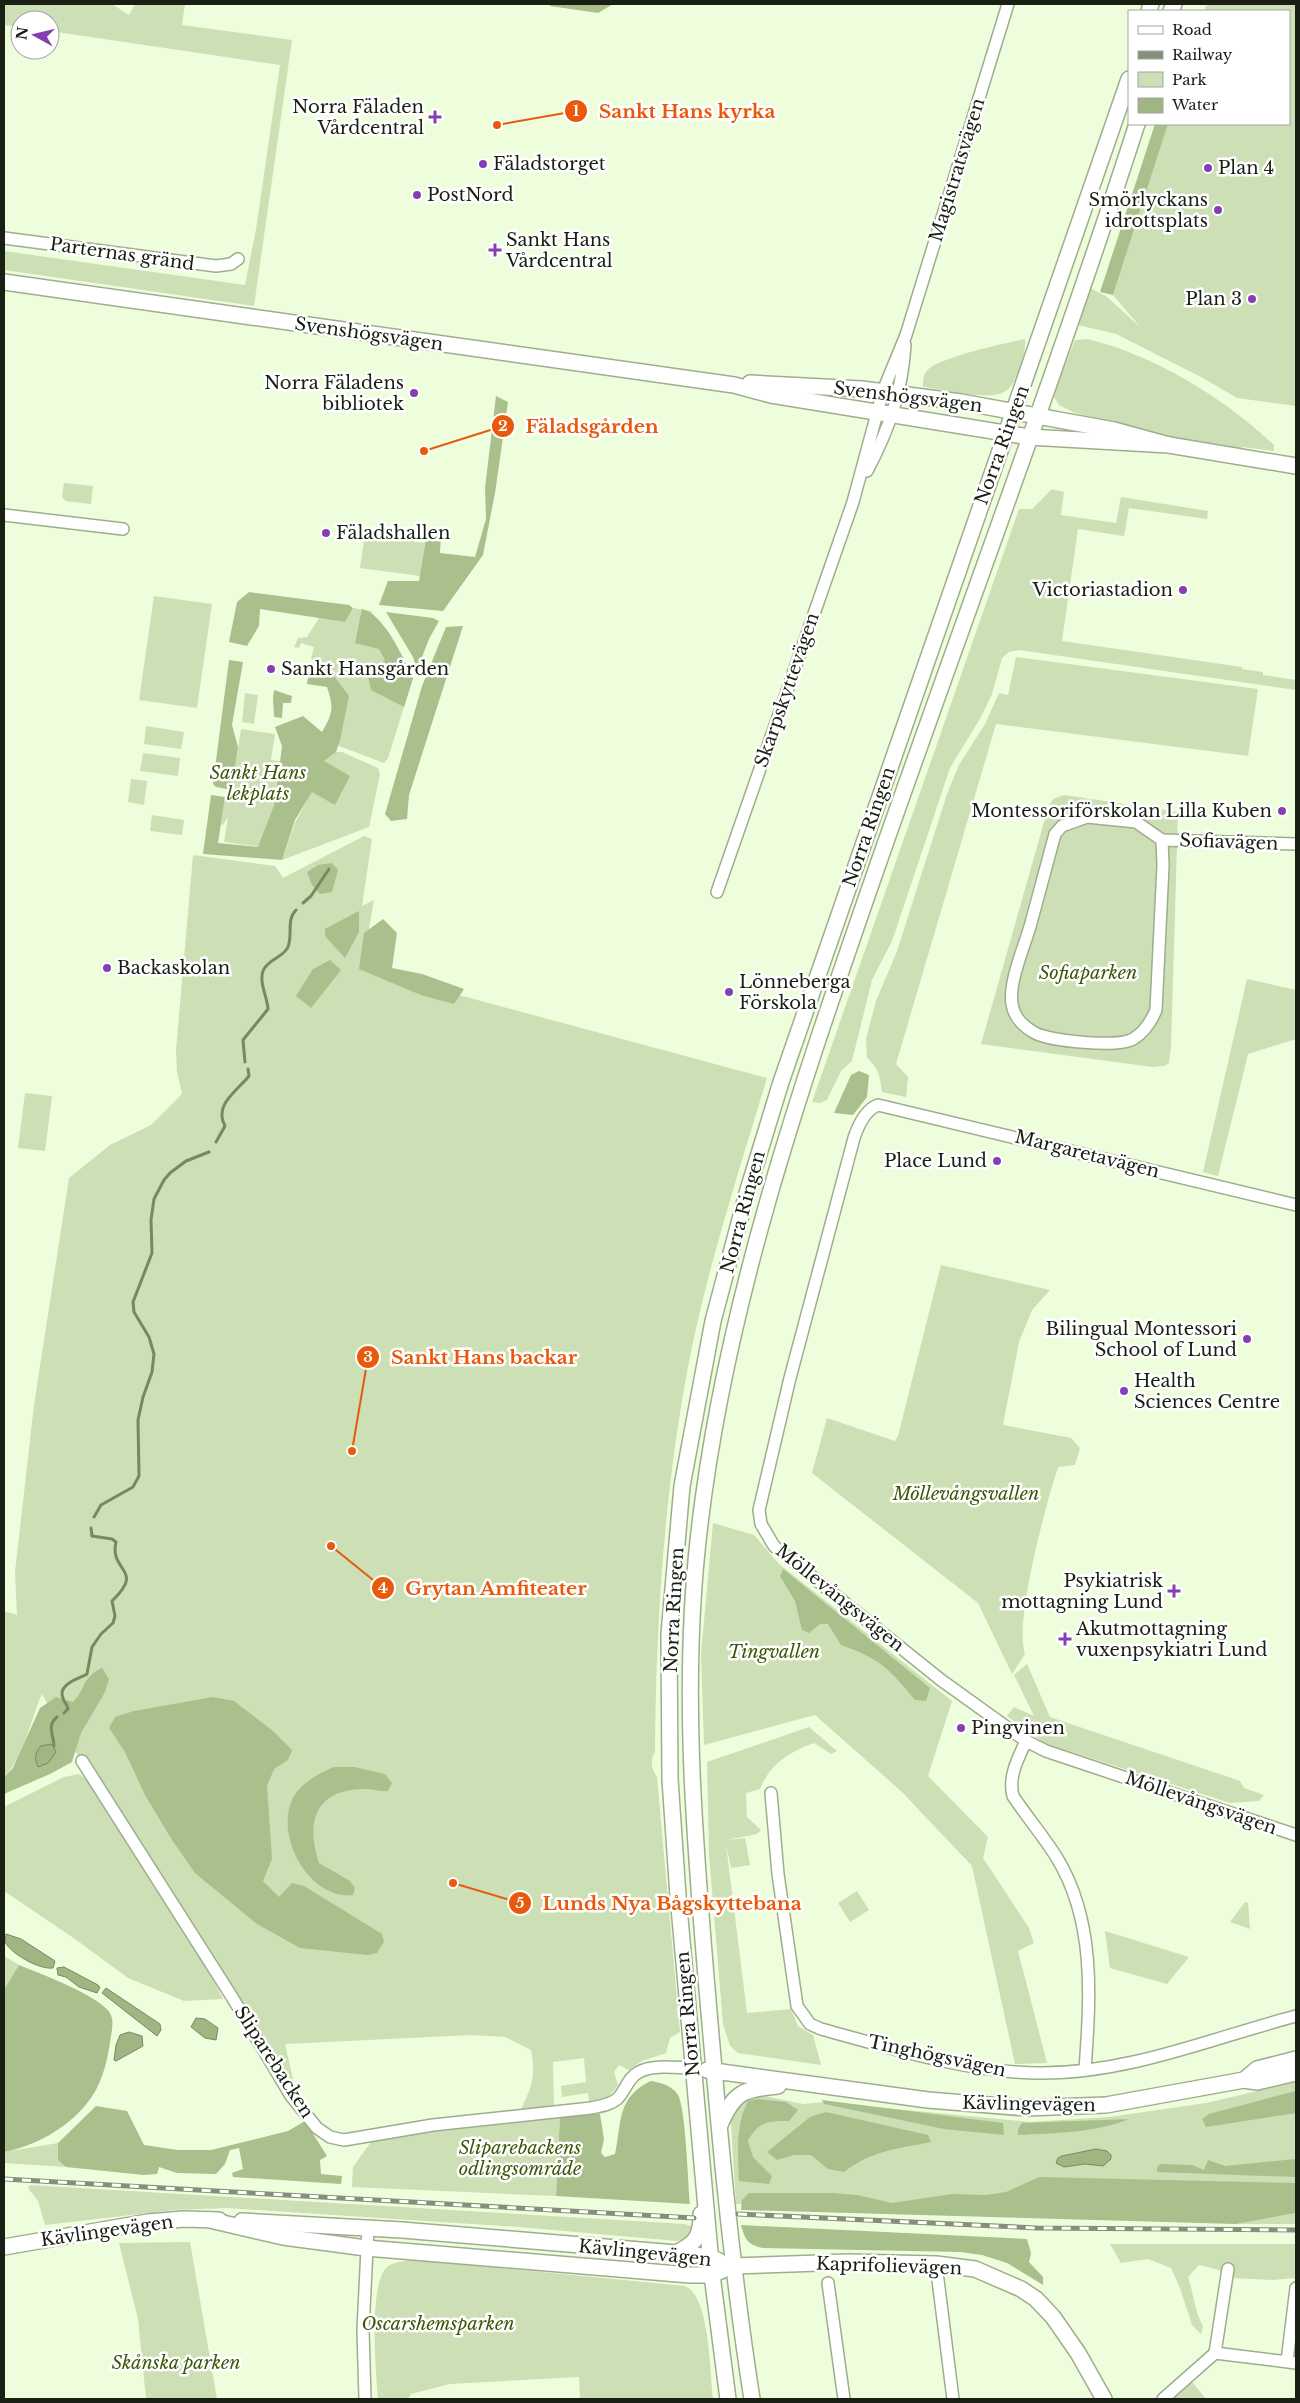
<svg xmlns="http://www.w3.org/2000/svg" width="1300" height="2403" viewBox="0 0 1300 2403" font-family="'Libre Baskerville',serif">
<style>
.green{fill:#ccdfb5}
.forest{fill:#a9bf8c}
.water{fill:#9fb683;stroke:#778961}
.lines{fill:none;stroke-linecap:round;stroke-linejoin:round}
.stream{stroke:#778961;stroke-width:3}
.minor-casing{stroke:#9ead8d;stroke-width:14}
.major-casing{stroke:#9ead8d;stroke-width:18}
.minor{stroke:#fff;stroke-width:11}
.major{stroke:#fff;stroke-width:15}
.rail-casing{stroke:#859079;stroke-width:5}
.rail{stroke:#fff;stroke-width:3;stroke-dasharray:9;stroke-linecap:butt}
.poi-dot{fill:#863fb2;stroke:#fff;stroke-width:2}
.labels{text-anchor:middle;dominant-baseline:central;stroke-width:5;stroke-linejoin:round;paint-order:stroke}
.poi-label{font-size:18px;fill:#191f13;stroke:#fff;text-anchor:start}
.street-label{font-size:18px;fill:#191f13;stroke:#fff}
.park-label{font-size:18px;font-style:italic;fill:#3d5709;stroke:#fff}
.leader{fill:none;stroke:#e8590c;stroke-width:2}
.callout-dot{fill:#e8590c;stroke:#fff;stroke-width:2}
.mark-label{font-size:15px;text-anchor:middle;font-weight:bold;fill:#fff}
.callout-label{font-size:19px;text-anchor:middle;font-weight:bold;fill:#e8590c;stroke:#fff;stroke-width:5;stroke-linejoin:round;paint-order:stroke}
</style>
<rect width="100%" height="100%" fill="#eefedc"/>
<!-- green -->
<g class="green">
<path d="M4,4H112L129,15L135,4H185L182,25L292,40L254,306L4,270V251L245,285L256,229L280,65L50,31V20H20V27L4,25Z"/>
<path d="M1211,4H1296V406L1237,398L1201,377L1116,334L1078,325L1088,287L1106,296L1140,327L1113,295L1168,124H1289V11H1204L1206,6Z"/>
<path d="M1025,339C1026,350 1022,363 1018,373C1014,380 1012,388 1004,392C990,401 941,389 923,387C923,382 923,376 926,372C934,358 1007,343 1025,339Z"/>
<path d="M1087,339C1155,355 1224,398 1274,445V451L1242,447L1241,450L1161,435L1075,413L1059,405L1054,397L1057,385L1075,340Z"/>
<path d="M64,483L93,486L91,504L66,501L62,497Z"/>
<path d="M1052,489L1064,492L1061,515L1116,523L1121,497L1208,511L1207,519L1129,508L1124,536L1078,529L1062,641L1242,667V669L1263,672V675L1296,680V690L1019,650L1009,652L1002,658L992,694L981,717L950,768L892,941L872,980L852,1061L841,1071L827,1100L820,1103L812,1102L1019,509H1032Z"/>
<path d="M365,534L425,543L420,576L360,568Z"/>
<path d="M154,596L212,604L197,708L139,700Z"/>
<path d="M353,608L371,611L413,678L388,758L384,763L331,743L337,688L313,682L314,662L311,658L314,647L301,643L299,648L294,647L298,638L307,637L319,618L345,622Z"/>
<path d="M1016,657L1258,689L1248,756L996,724L896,1064L908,1077L906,1097L882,1092C880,1077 879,1068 867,1058L866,1039L876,1001L897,951L947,794L959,765L985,724L999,693L1008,695Z"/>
<path d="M245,693L258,695L254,724L242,722Z"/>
<path d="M146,726L184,732L181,749L144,744Z"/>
<path d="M241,729L275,734L271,760L288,762L270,848L224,842L228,817L223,825L221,824L225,797H231Z"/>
<path d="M336,752H342L378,768L380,774L369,827L282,860L295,823L312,791L350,777L323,761Z"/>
<path d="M143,753L180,758L178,776L140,771Z"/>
<path d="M131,779L147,781L144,805L128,802Z"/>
<path d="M1064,795L1178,812L1171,1047L1169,1063L1164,1066L1153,1067L981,1044L1048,808L1053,799Z"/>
<path d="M152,815L184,820L182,835L150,831Z"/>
<path d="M364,836L372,839L362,906L374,900L366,946V970L767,1078C738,1174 707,1269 688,1367C664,1494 656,1623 655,1752C650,1760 651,1769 657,1777L680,2032L670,2038L666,2053L642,2061L629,2070L619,2065L614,2072L618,2085C609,2097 604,2102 589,2102L588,2093L562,2097L561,2086L586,2082L584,2058L553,2062L554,2106L521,2109C532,2087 536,2075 531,2050L505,2037L472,2035L285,2044L295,2088L293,2089C227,1977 160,1867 86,1761L78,1756L42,1694C29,1722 26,1755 4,1777V1611L17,1615L15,1572L34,1405L69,1178L110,1145L151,1125L182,1094L177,1072L176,1050L193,855L275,866L283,878Z"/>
<path d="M1247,979L1296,990V1039L1248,1054L1218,1176L1203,1172Z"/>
<path d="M25,1093L52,1096L45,1151L18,1148Z"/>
<path d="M941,1265L1050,1290L1032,1310L1019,1342L1003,1425L1071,1438L1080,1448L1075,1465L1058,1467C1046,1504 1014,1621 1025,1654L1012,1674L978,1603L812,1473L827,1418L895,1441L898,1436Z"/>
<path d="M713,1523L754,1535L779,1564L952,1701L928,1776L988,1837L983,1858L1029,1928L1034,1943L1018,1951L1047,2063L1015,2064L972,1866L902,1792L815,1715L704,1745L701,1654Z"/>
<path d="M1027,1664L1050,1717L1240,1781L1244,1788L1264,1795L1259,1801L1230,1803L1044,1743L1007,1716L1014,1707L1034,1716L1014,1675Z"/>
<path d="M809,1727L837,1751L831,1754L814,1743C789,1752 770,1764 760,1789L746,1793L747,1817L761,1830L757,1834L726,1840L745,1838L750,1865L731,1868L726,1844L747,2013L791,2009L798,2026L813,2035L821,2065L738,2053L730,2046L723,2024L709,1854L707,1762Z"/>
<path d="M79,1774L86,1779L205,1963L223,1999L184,2001L128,1978L75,1939L4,1891V1807L64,1777Z"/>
<path d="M857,1891L869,1910L850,1922L838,1903Z"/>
<path d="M1245,1902L1248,1903L1250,1929L1230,1922Z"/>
<path d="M1105,1931L1189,1957L1167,1984L1110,1968Z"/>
<path d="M4,1956L19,1965L4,1990Z"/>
<path d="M1296,2082V2207L891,2210L736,2204L731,2124L733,2113L742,2099L760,2095L803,2104L824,2102L1031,2122L1109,2117L1206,2103Z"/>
<path d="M560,2117L556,2196L352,2187L353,2167L373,2139Z"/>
<path d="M58,2143V2160L66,2167L4,2163V2152Z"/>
<path d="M30,2185L685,2224L691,2226V2232L684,2239L677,2241L519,2227L227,2208L174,2210L45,2225L38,2201L28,2188Z"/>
<path d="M1296,2213V2224H1236Z"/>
<path d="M190,2242L217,2399H146L138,2319L119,2243Z"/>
<path d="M1110,2244H1296V2278L1272,2280L1232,2278L1219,2270L1199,2265L1188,2277C1194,2294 1194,2310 1203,2326L1201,2334L1192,2325L1180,2288L1171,2268L1148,2259L1121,2263Z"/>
<path d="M417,2260L685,2286C710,2296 710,2373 713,2399H580L579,2377L450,2384L411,2394L408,2399H378C376,2374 368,2284 387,2267C394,2261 408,2261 417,2260Z"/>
<path d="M1188,2377L1206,2399H1176L1170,2394Z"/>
</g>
<!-- forest -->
<g class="forest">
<path d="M550,4H613L598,13L550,6Z"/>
<path d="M1155,124H1168L1113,295L1100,292Z"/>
<path d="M496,396L508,402L495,493L483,555L443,611L379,605L388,581H419L427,533L441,534L440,553L475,557L486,519L485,488Z"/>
<path d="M249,592L349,605L353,608L345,622L260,609L259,626L247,646L229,642L237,602Z"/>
<path d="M362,609C385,615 403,658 413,678L404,707L371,690L368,676L385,660L379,649L355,643Z"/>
<path d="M386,612L433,618L439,621L429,639L417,670L413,657Z"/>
<path d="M463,626L409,795L407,819L391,821L385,814L422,686L446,627Z"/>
<path d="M229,660L243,662L232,725L238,747L232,790L216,787L213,784Z"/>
<path d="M323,668L331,672L349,696L340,740L336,752L324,761L350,776L335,805L312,792L295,820L282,860L203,854L211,795L225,797L218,843L258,847L275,803L282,746L275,727L303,716L322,732C333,713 334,708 327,687L307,684L309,671Z"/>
<path d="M274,690L292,696L291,703H283L282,718L274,717L273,698Z"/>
<path d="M332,863L338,870L332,892L320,894L312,885L307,872L318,865Z"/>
<path d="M359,911V932L345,958L325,936V929Z"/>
<path d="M383,919L397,933L392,968L422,974L464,989L454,1004L421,995L359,969L364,933Z"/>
<path d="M330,960L341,970L311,1008L296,996L313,969Z"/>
<path d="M859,1071L869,1075L867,1097L853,1115L834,1113L851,1075Z"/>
<path d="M783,1569L930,1688L926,1701L915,1700C890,1669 879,1658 841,1645L828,1624H820L809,1633L802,1630L795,1601L780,1576Z"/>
<path d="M102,1668L109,1679L105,1692L81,1733L72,1762L50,1774L4,1794V1777L13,1768L40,1708L56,1697L73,1702C87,1688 81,1678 102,1668Z"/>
<path d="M213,1697L234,1701L273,1731L292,1750L288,1760L274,1769L267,1786L272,1859L263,1881L279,1897L292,1883L304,1886L382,1934L384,1942L377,1953L368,1955L300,1948L257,1924L195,1873L172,1840L145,1795L125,1752L109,1728L115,1717L134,1711Z"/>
<path d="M334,1767H354L385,1774L392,1783L388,1791C380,1792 373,1789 365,1789C316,1789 305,1821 319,1863L350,1881L355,1888L353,1895C310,1900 275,1838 292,1800C300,1783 318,1774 334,1767Z"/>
<path d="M19,1965C39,1973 100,1996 110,2013C115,2022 111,2033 110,2043C108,2054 106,2066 102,2076C89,2116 43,2145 4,2152V1990Z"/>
<path d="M651,2081C662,2083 671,2085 678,2095C686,2110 688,2183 690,2204L556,2196L560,2117L593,2113L600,2114L604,2139L601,2153L605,2157L615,2154C622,2120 617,2097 651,2081Z"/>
<path d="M1296,2091V2113L1206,2127L1202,2119L1209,2114Z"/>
<path d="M758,2099L786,2102L798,2110L789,2121C768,2121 759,2121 748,2141L753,2157L772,2176L769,2184L739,2181C738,2153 735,2127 748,2101Z"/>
<path d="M822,2100L1003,2123L1004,2135L944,2129L824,2104Z"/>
<path d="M96,2106L127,2111L144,2145L178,2150H211L288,2131L305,2121L327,2156L320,2160L321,2174L342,2176L341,2184L233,2177L232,2173L243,2169L239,2148L230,2150L225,2164L216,2174L177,2173L159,2167L157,2174L144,2175L66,2167L58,2160V2143Z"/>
<path d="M826,2112L928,2135L931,2142C896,2149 873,2150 844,2172L828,2169L811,2155H794L777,2160L767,2152L810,2117Z"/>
<path d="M1129,2119C1094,2133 1055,2133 1018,2135V2129L1022,2123Z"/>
<path d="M1296,2159V2177L1157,2172V2167L1160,2164L1192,2165L1204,2170L1208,2160L1225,2166Z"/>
<path d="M1039,2177L1296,2183V2213L1236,2224L741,2210L742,2200L749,2193H833L857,2195L892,2203L952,2194L986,2195L1006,2192Z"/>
<path d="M741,2225L1027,2239L1031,2253L1029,2262L1043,2277V2285L1007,2263L982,2255L960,2252L763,2248C748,2245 745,2240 741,2225Z"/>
</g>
<!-- water -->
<g class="water">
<path d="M52,1744L56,1752L48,1763L38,1767C34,1758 35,1753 41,1746Z"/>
<path d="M6,1934L21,1939L55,1961L53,1968C40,1970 11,1954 5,1942Z"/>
<path d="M64,1967L98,1985L100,1987L97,1993L79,1987L66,1977L58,1975L57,1968Z"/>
<path d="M106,1988L160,2024L161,2030L157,2036L102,1993Z"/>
<path d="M196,2018L205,2019L218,2028L216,2040L205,2038L191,2027Z"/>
<path d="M129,2032L142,2036L143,2046L116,2061L114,2060L116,2045L120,2035Z"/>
<path d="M1096,2149L1107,2151L1111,2155V2159L1103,2166L1085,2164L1064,2167L1056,2163L1058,2158L1062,2156Z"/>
</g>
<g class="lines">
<!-- stream -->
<g class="stream">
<path d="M303,903L311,896L329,869"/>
<path d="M245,1062L243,1040L268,1009C267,996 259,983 263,971C268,959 283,958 288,947C293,934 286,920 296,910"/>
<path d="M216,1142L225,1126C213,1105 238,1090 249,1076L248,1069"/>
<path d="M94,1517L101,1505L133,1487L139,1476L138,1420L143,1397L152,1372L154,1354L149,1337L134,1312L133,1302L152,1253L151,1220L154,1199L164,1180L170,1173L186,1161L209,1152"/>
<path d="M64,1713L68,1709C67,1703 64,1703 63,1698C57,1684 79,1679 87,1674L92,1647L101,1634L113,1623L115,1616L112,1601C146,1568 109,1573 116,1542L112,1539L92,1536L91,1528"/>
<path d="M54,1746C54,1735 46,1726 57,1717"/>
</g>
<!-- minor casing -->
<g class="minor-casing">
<g id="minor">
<path d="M4,238L216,266L231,264L238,259"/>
<path d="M867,471C889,429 902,393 905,345"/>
<path d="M4,515L123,529"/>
<path d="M1087,817L1136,822L1162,840L1163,866L1156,1010C1151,1022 1145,1032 1133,1039C1118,1048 1050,1041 1035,1033C1024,1027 1014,1017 1012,1004C1008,983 1025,945 1031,923C1039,894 1047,864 1055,834L1062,826Z"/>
<path d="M1162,840L1296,844"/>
<path d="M717,892L853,502L883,391L906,335L1008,4"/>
<path d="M1296,1205L878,1105C865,1110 858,1126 854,1138L790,1378L759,1510L761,1524L774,1546L941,1680L1026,1741L1046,1751L1296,1835"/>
<path d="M1026,1741C1018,1759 1008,1776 1013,1796C1027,1817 1044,1837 1057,1858C1096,1922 1090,1999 1085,2070"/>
<path d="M82,1761L232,1997L291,2096L317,2128L330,2137L344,2140L433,2125L591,2108C600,2106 610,2105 617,2099C626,2091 627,2078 639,2072C653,2064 677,2068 693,2068"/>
<path d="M771,1793L778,1874L797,2006L810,2024L821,2029C887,2047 970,2073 1039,2073C1128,2074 1212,2038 1296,2016"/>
<path d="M936,2264L953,2399"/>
<path d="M828,2283L844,2399"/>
<path d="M1215,2353L1228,2269"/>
<path d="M1287,2361L1296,2288"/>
<path d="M365,2399L363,2330L368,2228"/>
<path d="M1163,2399L1215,2353L1296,2363"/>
</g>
</g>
<!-- major casing -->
<g class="major-casing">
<g id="major">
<path d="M1149,11L1151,4"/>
<path d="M1171,11L1174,4"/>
<path d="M4,282L734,385L771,395L1029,437L1169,445"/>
<path d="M750,383L862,389L961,402L1114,430L1169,445L1296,466"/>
<path d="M707,2070L928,2100L1026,2108L1106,2105L1244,2080L1257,2082L1296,2073"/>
<path d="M1244,2080L1257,2069L1296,2059"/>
<path d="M720,2125C734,2092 743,2089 778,2086"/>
<path d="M210,2220L283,2237L366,2248L690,2275H712L732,2266L848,2262L936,2264L975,2269L1021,2289L1036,2299L1053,2317L1078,2353L1104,2399"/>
<path d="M242,2221L402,2230L676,2253L711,2257L719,2261"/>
<path d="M4,2247L148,2222L184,2219L219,2220"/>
<path d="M676,2253C696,2243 701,2237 701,2214"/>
<path d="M728,2399L712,2275L678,1896L670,1779L669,1634L682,1486L713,1321L747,1193L781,1082L1129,79"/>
<path d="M752,2399C730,2259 718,2118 706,1977C694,1832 682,1687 698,1541C723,1310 800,1089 876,870C963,621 1056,374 1137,124"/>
</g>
</g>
<!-- minor -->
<use href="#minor" class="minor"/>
<!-- major -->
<use href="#major" class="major"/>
<!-- rail casing -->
<g class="rail-casing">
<g id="rail">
<path d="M4,2179L694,2218"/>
<path d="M738,2214L1037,2228L1296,2230"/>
</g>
</g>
<!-- rail -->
<use href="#rail" class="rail"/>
</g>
<!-- markers -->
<g class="poi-dot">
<path d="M432.5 109.5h5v5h5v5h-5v5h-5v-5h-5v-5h5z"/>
<circle cx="483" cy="164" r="5"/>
<circle cx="1208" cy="168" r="5"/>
<circle cx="417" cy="195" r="5"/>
<circle cx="1218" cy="210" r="5"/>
<path d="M492.5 242.5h5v5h5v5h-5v5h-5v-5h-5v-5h5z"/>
<circle cx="1252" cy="299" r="5"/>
<circle cx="414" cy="393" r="5"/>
<circle cx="326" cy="533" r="5"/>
<circle cx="1183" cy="590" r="5"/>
<circle cx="271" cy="669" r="5"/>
<circle cx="1282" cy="811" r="5"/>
<circle cx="107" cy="968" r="5"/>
<circle cx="729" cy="992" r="5"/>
<circle cx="997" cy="1161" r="5"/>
<circle cx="1247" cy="1339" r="5"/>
<circle cx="1124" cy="1391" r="5"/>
<path d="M1171.5 1583.5h5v5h5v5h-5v5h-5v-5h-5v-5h5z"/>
<path d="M1062.5 1631.5h5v5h5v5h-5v5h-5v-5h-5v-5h5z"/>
<circle cx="961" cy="1728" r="5"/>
</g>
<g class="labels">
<!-- poi labels -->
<g class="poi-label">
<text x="424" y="107" text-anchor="end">Norra Fäladen<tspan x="424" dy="21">Vårdcentral</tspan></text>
<text x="493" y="164">Fäladstorget</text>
<text x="1218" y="168">Plan 4</text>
<text x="427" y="195">PostNord</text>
<text x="1208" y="200" text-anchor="end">Smörlyckans<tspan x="1208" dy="21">idrottsplats</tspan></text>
<text x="506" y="240">Sankt Hans<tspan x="506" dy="21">Vårdcentral</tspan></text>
<text x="1242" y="299" text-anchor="end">Plan 3</text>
<text x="404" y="383" text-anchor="end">Norra Fäladens<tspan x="404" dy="21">bibliotek</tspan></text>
<text x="336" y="533">Fäladshallen</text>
<text x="1173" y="590" text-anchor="end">Victoriastadion</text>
<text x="281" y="669">Sankt Hansgården</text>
<text x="1272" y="811" text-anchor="end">Montessoriförskolan Lilla Kuben</text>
<text x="117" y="968">Backaskolan</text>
<text x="739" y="982">Lönneberga<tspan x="739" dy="21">Förskola</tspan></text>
<text x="987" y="1161" text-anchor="end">Place Lund</text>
<text x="1237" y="1329" text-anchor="end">Bilingual Montessori<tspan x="1237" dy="21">School of Lund</tspan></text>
<text x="1134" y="1381">Health<tspan x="1134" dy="21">Sciences Centre</tspan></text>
<text x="1163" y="1581" text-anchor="end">Psykiatrisk<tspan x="1163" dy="21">mottagning Lund</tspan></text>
<text x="1076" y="1629">Akutmottagning<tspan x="1076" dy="21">vuxenpsykiatri Lund</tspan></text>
<text x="971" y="1728">Pingvinen</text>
</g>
<!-- street labels -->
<g class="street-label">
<text transform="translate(957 170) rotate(-73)">Magistratsvägen</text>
<text transform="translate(122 254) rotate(8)">Parternas gränd</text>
<text transform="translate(369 334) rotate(8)">Svenshögsvägen</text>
<text transform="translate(908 397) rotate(7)">Svenshögsvägen</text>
<text transform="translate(1002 445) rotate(-70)">Norra Ringen</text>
<text transform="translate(787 690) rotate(-71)">Skarpskyttevägen</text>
<text transform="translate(869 827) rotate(-71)">Norra Ringen</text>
<text transform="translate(1229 842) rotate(2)">Sofiavägen</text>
<text transform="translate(1087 1154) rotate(14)">Margaretavägen</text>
<text transform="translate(743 1212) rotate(-75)">Norra Ringen</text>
<text transform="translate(840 1598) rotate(39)">Möllevångsvägen</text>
<text transform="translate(674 1610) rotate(-87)">Norra Ringen</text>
<text transform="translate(1201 1803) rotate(19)">Möllevångsvägen</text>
<text transform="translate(688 2014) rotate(-95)">Norra Ringen</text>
<text transform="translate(937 2056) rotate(12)">Tinghögsvägen</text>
<text transform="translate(274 2062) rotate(57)">Sliparebacken</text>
<text transform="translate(1029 2104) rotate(1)">Kävlingevägen</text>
<text transform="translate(107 2231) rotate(-8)">Kävlingevägen</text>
<text transform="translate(645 2253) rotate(6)">Kävlingevägen</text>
<text transform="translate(889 2266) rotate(2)">Kaprifolievägen</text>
</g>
<!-- park labels -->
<g class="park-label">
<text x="258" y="773">Sankt Hans<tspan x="258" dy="21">lekplats</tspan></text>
<text x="1088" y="973">Sofiaparken</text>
<text x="966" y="1494">Möllevångsvallen</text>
<text x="774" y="1652">Tingvallen</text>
<text x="520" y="2148">Sliparebackens<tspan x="520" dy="21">odlingsområde</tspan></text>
<text x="438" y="2324">Oscarshemsparken</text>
<text x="176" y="2363">Skånska parken</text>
</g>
</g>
<!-- callouts -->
<path class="leader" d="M497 125L576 111M424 451L503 426M352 1451L368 1357M331 1546L383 1588M453 1883L520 1903"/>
<g class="callout-dot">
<circle cx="497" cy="125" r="5"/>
<circle cx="424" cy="451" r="5"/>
<circle cx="352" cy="1451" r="5"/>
<circle cx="331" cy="1546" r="5"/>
<circle cx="453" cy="1883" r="5"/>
<circle cx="576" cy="111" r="12"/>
<circle cx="503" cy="426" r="12"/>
<circle cx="368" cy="1357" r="12"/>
<circle cx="383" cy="1588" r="12"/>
<circle cx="520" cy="1903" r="12"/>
</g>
<g class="mark-label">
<text x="576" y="116">1</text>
<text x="503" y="431">2</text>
<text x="368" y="1362">3</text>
<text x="383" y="1593">4</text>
<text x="520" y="1908">5</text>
</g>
<g class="callout-label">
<text x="687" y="118">Sankt Hans kyrka</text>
<text x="592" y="433">Fäladsgården</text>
<text x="484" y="1364">Sankt Hans backar</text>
<text x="496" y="1595">Grytan Amfiteater</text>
<text x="672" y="1910">Lunds Nya Bågskyttebana</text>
</g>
<!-- border -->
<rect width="1300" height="2403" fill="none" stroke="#191f13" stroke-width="10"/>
<!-- legend -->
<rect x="1128" y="10" width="162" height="115" fill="#ffffff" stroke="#a3a5a1"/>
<rect x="1138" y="26" width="25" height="8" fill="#ffffff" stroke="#a3a5a1"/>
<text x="1172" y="35" font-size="15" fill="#191f13">Road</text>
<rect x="1138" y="51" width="25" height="8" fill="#859079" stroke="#a3a5a1"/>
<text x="1172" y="60" font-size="15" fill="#191f13">Railway</text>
<rect x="1138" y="72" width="25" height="15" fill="#ccdfb5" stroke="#a3a5a1"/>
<text x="1172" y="85" font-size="15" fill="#191f13">Park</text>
<rect x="1138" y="98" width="25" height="15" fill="#9fb683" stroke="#a3a5a1"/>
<text x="1172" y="110" font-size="15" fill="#191f13">Water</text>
<!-- north arrow -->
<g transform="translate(35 35) rotate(278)"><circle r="24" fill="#ffffff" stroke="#a3a5a1"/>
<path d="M0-4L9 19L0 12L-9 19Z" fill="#863fb2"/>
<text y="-8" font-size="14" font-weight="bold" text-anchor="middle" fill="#191f13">N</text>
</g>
</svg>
